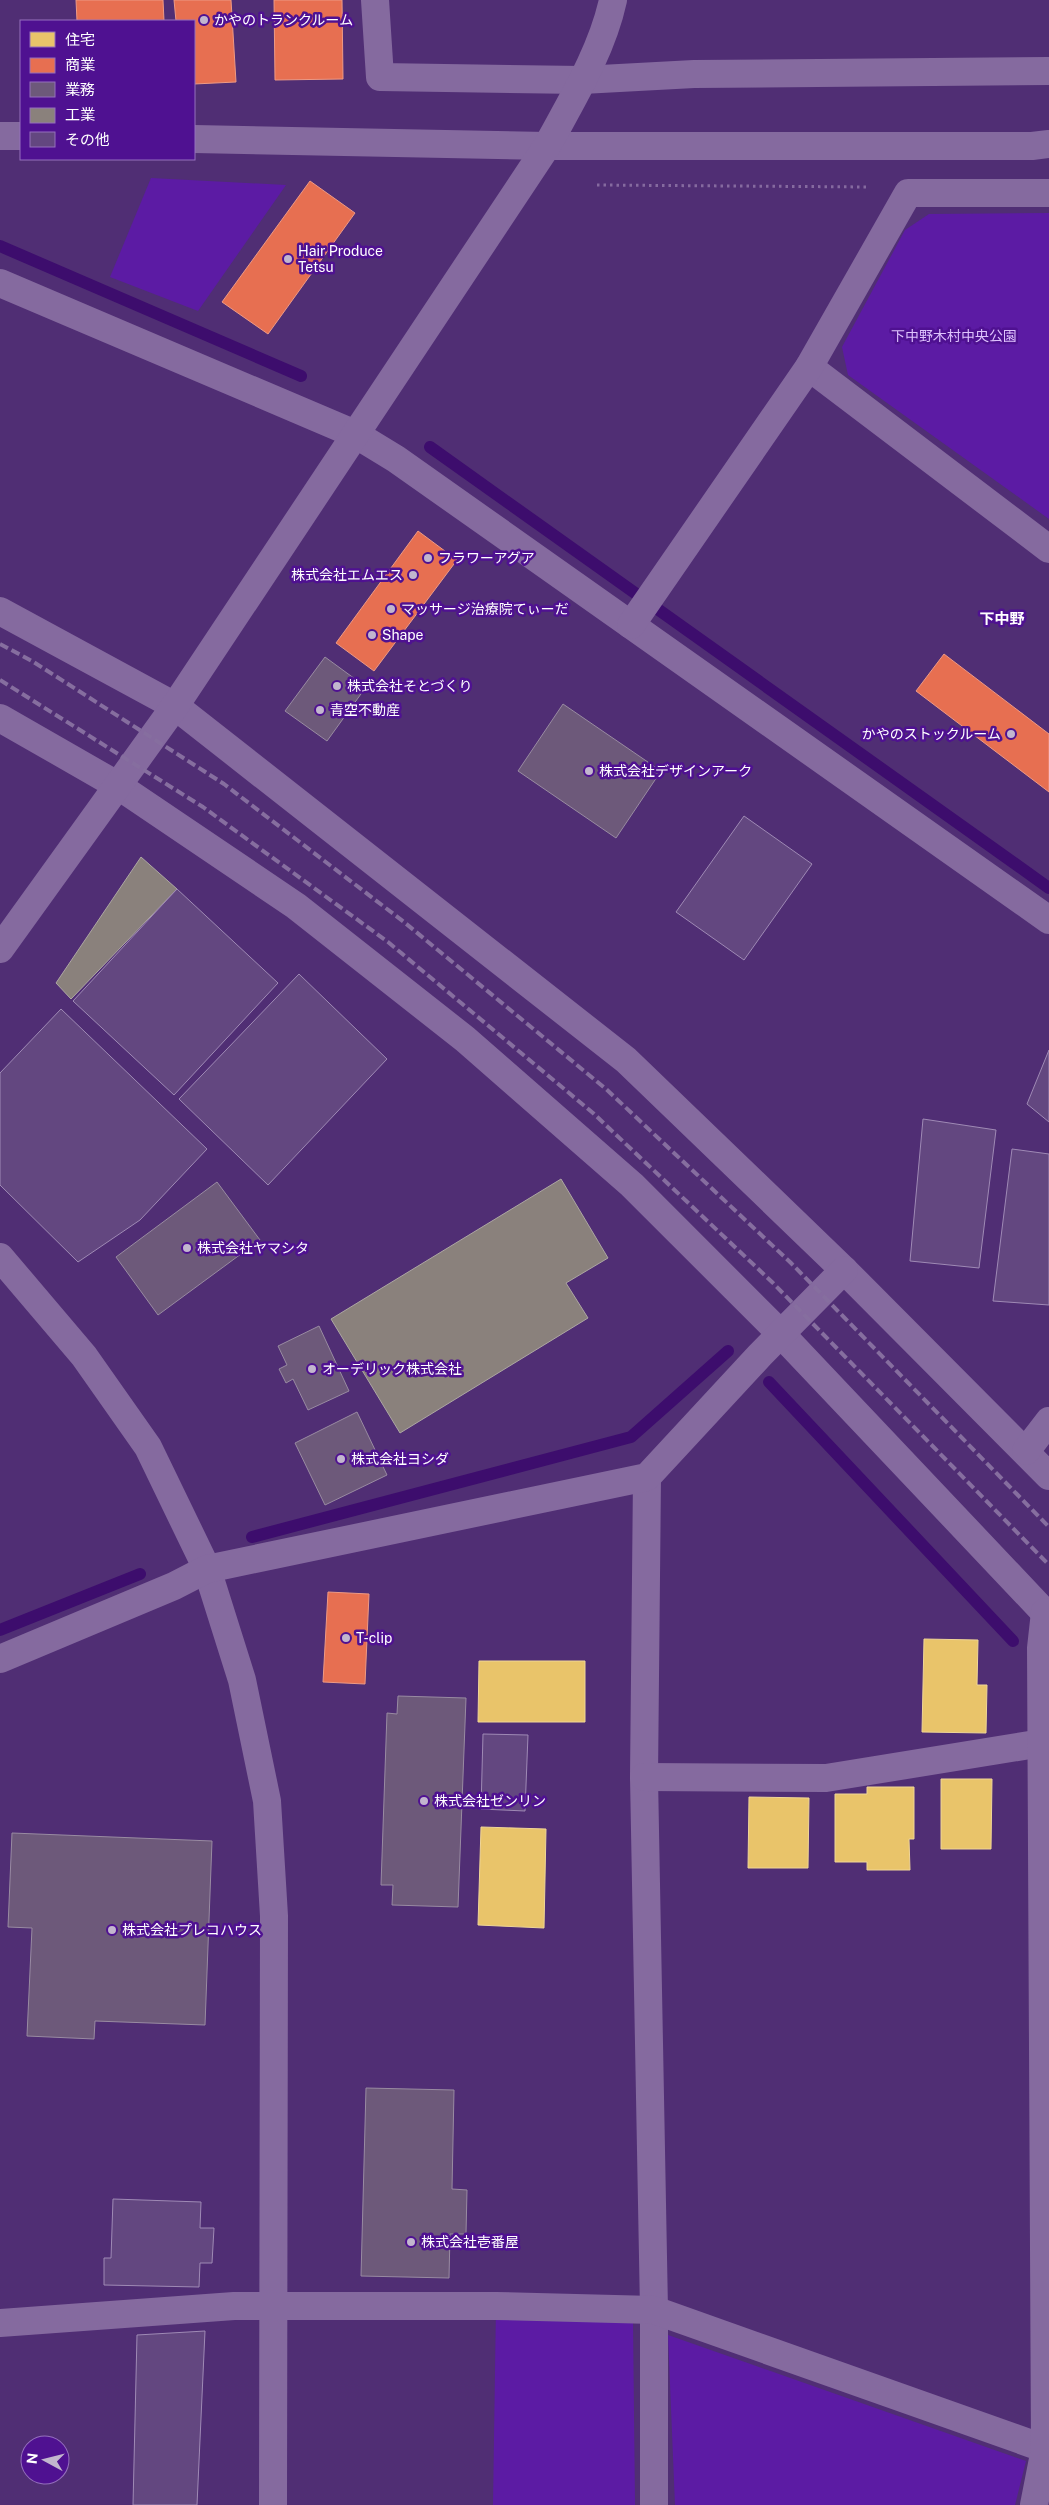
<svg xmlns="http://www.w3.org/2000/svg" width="1049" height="2505" viewBox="0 0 1049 2505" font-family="'Public Sans','Noto Sans JP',sans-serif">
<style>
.green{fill:#5c1ba4}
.homes{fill:#e9c46a;stroke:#f0d697}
.shops{fill:#e76f51;stroke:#ee9a85}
.offices{fill:#6d597a;stroke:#998ba2}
.industry{fill:#8a817c;stroke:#ada7a3}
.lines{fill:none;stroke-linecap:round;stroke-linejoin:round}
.stream{stroke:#3d0d6d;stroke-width:12}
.building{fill:#634780;stroke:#9f8ab5}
.path{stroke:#856a9f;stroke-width:3;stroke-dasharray:2.5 4;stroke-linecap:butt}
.minor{stroke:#856a9f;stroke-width:28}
.rail{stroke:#866e9f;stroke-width:4;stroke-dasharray:9 4;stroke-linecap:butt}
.poi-dot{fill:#c2b6ce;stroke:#4f1191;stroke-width:2}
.labels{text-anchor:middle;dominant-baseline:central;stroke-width:5;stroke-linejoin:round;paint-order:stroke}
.poi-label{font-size:14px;fill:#fff;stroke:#4f1191;text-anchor:start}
.park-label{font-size:14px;fill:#dec3fd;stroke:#4f1191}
.neighbourhood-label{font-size:15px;font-weight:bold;fill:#fff;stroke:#4f1191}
</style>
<rect width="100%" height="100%" fill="#502e74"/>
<!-- green -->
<g class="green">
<path d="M151,178L286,185L198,311L110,277Z"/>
<path d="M1049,213V519L848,375L842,347L905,230L929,214Z"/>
<path d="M496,2306L633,2322L635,2505H493Z"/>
<path d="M668,2335L1026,2461L1015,2505H675Z"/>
</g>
<!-- homes -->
<g class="homes">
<path d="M924,1639L978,1640L977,1685H987L986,1733L922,1732Z"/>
<path d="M479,1661H585V1722H478Z"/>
<path d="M941,1779H992L991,1849H941Z"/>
<path d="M867,1787H914V1839H909L910,1870H867V1862H835V1794H867Z"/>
<path d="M749,1797L809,1798L808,1868H748Z"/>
<path d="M481,1827L546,1829L544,1928L478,1925Z"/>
</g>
<!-- shops -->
<g class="shops">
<path d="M76,0H163L164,21H77Z"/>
<path d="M174,0H231L236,82L194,84V21H176Z"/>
<path d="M274,0H342L343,79L275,80Z"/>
<path d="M310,181L355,213L268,334L222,302Z"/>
<path d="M418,531L457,560L374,671L336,643Z"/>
<path d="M944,654L1049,734V792L916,691Z"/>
<path d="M328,1592L369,1594L365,1684L323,1682Z"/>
</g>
<!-- offices -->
<g class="offices">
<path d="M325,657L366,687L327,741L285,711Z"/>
<path d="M563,704L661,771L616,838L518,771Z"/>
<path d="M217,1182L260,1240L158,1315L116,1257Z"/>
<path d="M319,1326L349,1391L308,1410L293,1379L286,1383L279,1369L287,1365L278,1346Z"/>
<path d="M357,1412L387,1475L325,1505L295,1443Z"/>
<path d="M398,1696L466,1698L458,1907L392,1905L393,1885H381L387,1713L397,1714Z"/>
<path d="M12,1833L212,1841L205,2025L95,2021L94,2039L27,2036L32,1928L8,1927Z"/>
<path d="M366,2088L454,2090L452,2189L467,2190L466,2234H450L449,2278L361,2276Z"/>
</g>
<!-- industry -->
<g class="industry">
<path d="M141,857L177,889L71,999L56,983Z"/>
<path d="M561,1179L608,1258L566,1283L588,1318L400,1433L331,1319Z"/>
</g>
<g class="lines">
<!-- stream -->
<g class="stream">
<path d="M0,246L301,376"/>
<path d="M430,447L1049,888"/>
<path d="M769,1382L1013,1641"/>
<path d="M252,1537L631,1437L728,1351"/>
<path d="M0,1630L140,1574"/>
</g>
</g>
<!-- building -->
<g class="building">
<path d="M744,816L812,864L744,960L676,912Z"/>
<path d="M177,889L278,983L174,1095L73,1001Z"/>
<path d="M299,974L387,1059L268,1185L179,1099Z"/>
<path d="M61,1009L207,1149L140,1220L78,1262L0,1185V1073Z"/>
<path d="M1049,1050V1122L1027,1104Z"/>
<path d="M923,1119L996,1130L979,1268L910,1261Z"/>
<path d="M1012,1149L1049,1154V1305L993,1301Z"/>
<path d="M483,1734L528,1735L525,1811L481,1809Z"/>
<path d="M113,2199L201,2202L200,2228H214L212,2263H200L199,2287L104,2285V2258H111Z"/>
<path d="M205,2331L197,2505H133L137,2335Z"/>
</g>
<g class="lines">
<!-- path -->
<path class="path" d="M597,185L870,187"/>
<!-- minor -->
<g class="minor">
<path d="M375,0L380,77L582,80L694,74L1049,71"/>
<path d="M0,136H21"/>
<path d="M194,139L547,146H1032L1049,144"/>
<path d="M0,283L355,434L396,459L1049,920"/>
<path d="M809,367L1049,549"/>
<path d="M0,611L175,706L626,1060L844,1270L1049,1476"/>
<path d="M631,625L809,367L908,193H1049"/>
<path d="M0,718L117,785L296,906L465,1039L632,1185L781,1334L1049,1617"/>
<path d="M0,949L175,706L547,146C572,100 602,51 613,0"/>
<path d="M0,1257L84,1356L148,1447L207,1569L242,1680L267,1801L274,1916L273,2505"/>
<path d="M1026,1451L1049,1421"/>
<path d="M647,1477L644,1777L654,2310V2505"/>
<path d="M0,1659L174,1586L207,1569L647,1477L760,1355L844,1270"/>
<path d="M644,1777L826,1778L1042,1743"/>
<path d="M0,2323L234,2306H496L654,2310L1049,2450"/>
<path d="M1034,2505L1045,2449L1041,1648L1045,1612"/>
</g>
<!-- rail -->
<g class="rail">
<path d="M0,644L32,661L224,784L404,922L606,1089L791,1263L1049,1527"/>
<path d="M0,680L203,807L388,942L593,1113L772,1282L1049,1565"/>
</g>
</g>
<!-- markers -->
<g class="poi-dot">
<circle cx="204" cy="20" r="5"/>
<circle cx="288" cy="259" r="5"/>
<circle cx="428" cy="558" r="5"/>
<circle cx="413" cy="575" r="5"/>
<circle cx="391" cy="609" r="5"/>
<circle cx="372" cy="635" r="5"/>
<circle cx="337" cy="686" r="5"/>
<circle cx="320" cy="710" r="5"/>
<circle cx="1011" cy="734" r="5"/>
<circle cx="589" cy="771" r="5"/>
<circle cx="187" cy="1248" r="5"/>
<circle cx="312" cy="1369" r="5"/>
<circle cx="341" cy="1459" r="5"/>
<circle cx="346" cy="1638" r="5"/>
<circle cx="424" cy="1801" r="5"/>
<circle cx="112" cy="1930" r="5"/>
<circle cx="411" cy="2242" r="5"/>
</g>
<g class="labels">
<!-- poi labels -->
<g class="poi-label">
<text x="214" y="20">かやのトランクルーム</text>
<text x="298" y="251">Hair Produce<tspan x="298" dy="16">Tetsu</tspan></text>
<text x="438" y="558">フラワーアグア</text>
<text x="403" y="575" text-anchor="end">株式会社エムエス</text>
<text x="401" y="609">マッサージ治療院てぃーだ</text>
<text x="382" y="635">Shape</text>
<text x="347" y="686">株式会社そとづくり</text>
<text x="330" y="710">青空不動産</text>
<text x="1001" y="734" text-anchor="end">かやのストックルーム</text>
<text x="599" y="771">株式会社デザインアーク</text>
<text x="197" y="1248">株式会社ヤマシタ</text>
<text x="322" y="1369">オーデリック株式会社</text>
<text x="351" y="1459">株式会社ヨシダ</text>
<text x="356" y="1638">T-clip</text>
<text x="434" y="1801">株式会社ゼンリン</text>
<text x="122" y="1930">株式会社プレコハウス</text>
<text x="421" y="2242">株式会社壱番屋</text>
</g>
<!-- park labels -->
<g class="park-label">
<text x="954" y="336">下中野木村中央公園</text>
</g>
<!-- neighbourhood labels -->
<g class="neighbourhood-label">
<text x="1002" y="618">下中野</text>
</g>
</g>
<!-- legend -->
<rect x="20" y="20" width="175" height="140" fill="#4f1191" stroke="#9570bd"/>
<rect x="30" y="32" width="25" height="15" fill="#e9c46a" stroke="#9570bd"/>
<text x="65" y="45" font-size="15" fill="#ffffff">住宅</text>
<rect x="30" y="58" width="25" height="15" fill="#e76f51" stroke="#9570bd"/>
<text x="65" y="70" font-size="15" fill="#ffffff">商業</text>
<rect x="30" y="82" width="25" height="15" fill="#6d597a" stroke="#9570bd"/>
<text x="65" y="95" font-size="15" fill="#ffffff">業務</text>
<rect x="30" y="108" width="25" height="15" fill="#8a817c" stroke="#9570bd"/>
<text x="65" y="120" font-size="15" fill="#ffffff">工業</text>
<rect x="30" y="132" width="25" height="15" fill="#634780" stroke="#9570bd"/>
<text x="65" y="145" font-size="15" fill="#ffffff">その他</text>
<!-- north arrow -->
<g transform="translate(45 2460) rotate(277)"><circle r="24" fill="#4f1191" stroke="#9570bd"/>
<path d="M0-4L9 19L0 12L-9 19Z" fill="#c2b6ce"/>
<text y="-8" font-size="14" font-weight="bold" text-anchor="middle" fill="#ffffff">N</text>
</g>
</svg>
